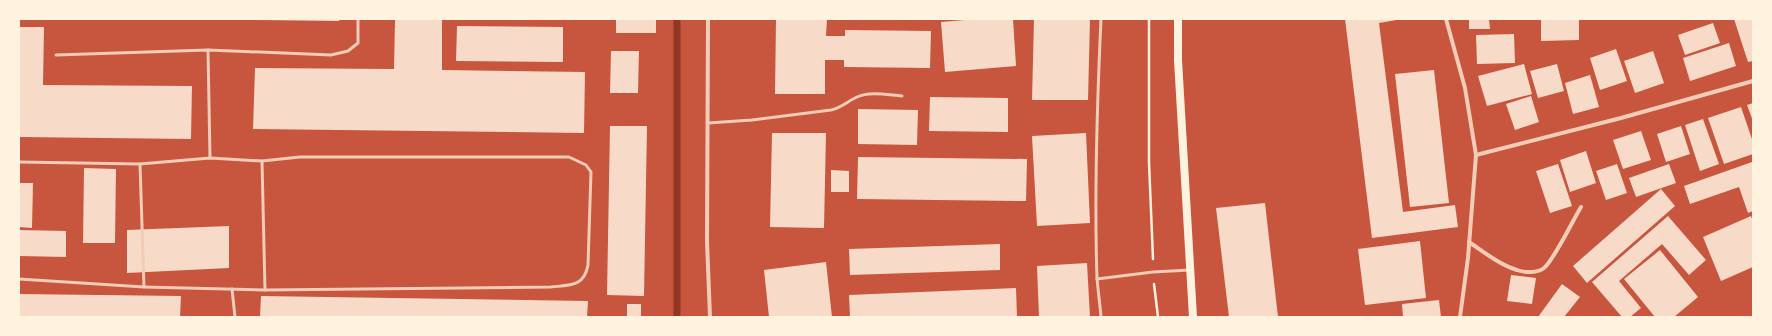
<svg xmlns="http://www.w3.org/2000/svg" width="1772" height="336" viewBox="0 0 1772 336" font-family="Montserrat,sans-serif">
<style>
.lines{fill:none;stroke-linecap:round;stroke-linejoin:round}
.stream{stroke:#8f3625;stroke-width:7}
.building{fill:#f7dbc8}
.path{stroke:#fff3e0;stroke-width:2.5}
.service{stroke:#f1ccb7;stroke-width:3}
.minor{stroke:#f1ccb7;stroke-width:4}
.secondary{stroke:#fff3e0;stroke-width:8}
</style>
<rect width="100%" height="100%" fill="#c8553d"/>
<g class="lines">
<!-- stream -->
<path class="stream" d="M677,19V317"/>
</g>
<!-- building -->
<g class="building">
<path d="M257,19H340L339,21L257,20Z"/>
<rect x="616" y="19" width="40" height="14"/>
<path d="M776,19H827L826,36H845V30L931,31L930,68L844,67V60H825V94H775Z"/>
<path d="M977,19H1013L1016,66L945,72L941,22Z"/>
<path d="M1034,19H1090L1088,100H1032Z"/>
<path d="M1345,19H1402L1379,23L1403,212L1455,205L1458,227L1372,238Z"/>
<path d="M1469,19H1489L1490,29H1469Z"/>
<path d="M1541,19H1579V40L1541,41Z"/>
<path d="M1734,19H1753V61L1748,62Z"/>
<path d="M395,20H442V70L585,72L584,133L253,129L255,68L394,69Z"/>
<path d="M1713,23L1720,43L1685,55L1678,35Z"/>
<path d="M457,26L563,27V62L456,61Z"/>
<path d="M19,27H44L43,85L192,86L191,139L19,137Z"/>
<path d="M1514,34L1515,63L1477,64L1476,35Z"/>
<path d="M1729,43L1736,66L1690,81L1683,58Z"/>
<path d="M1616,49L1627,81L1600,90L1590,58Z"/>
<path d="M611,51H639L638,93H610Z"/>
<path d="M1653,51L1664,83L1635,93L1624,61Z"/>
<path d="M1524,64L1532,94L1487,106L1478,76Z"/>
<path d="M1557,64L1564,91L1538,98L1530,71Z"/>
<path d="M1434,70L1449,203L1410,207L1395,74Z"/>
<path d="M1590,75L1599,107L1573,114L1565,83Z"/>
<path d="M1531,96L1539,122L1515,130L1506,104Z"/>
<path d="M930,97L1008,98V132L929,131Z"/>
<path d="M1753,103V121L1747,105Z"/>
<path d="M1741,107L1753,142V154L1724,164L1708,118Z"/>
<path d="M858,109L918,110L917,145L858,144Z"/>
<path d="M1703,119L1719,164L1700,171L1685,125Z"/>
<path d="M610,126H647L644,296L607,295Z"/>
<path d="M1681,126L1690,154L1666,162L1657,134Z"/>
<path d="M1641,131L1651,160L1623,169L1613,140Z"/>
<path d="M772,133H826L824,228L770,227Z"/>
<path d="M1086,133L1090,223L1037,226L1032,136Z"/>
<path d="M1586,151L1596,183L1570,192L1560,160Z"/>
<path d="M858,157L1027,159L1026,201L857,199Z"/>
<path d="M1752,162L1753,211L1748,213L1739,187L1690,204L1684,186Z"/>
<path d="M1558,164L1572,206L1550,213L1536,171Z"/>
<path d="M1617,164L1627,193L1606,200L1596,171Z"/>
<path d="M1669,164L1676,183L1636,197L1629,178Z"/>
<path d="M84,168L116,169L115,243H83Z"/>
<path d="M831,170L849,171V192H831Z"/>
<path d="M19,183H33L32,228L19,227Z"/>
<path d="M1661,189L1675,206L1587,283L1573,266Z"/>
<path d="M1265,203L1278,317H1229L1216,208Z"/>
<path d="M1668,216L1706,260L1689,275L1662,244L1619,281L1641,308L1630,317H1622L1592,282Z"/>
<path d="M1751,216L1753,222V267L1721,281L1703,237Z"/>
<path d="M229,226V268L127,273V230Z"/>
<path d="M19,230L66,231V257L19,256Z"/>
<path d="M1420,241L1426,298L1365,305L1358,249Z"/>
<path d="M1000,244V270L850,275L849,249Z"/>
<path d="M1660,250L1698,297L1674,317H1655L1624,279Z"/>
<path d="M826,262L832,317H769L764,270Z"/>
<path d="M1087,263L1090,317H1039L1037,266Z"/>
<path d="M1511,275L1536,278L1532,304L1507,301Z"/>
<path d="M1562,284L1580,297L1564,317H1538Z"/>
<path d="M1016,288L1017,317H850L849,295Z"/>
<path d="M19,294L181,296L180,317H19Z"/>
<path d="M261,296L588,301L587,317H260Z"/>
<path d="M1439,300L1441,317H1403L1402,304Z"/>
<rect x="627" y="304" width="14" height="13"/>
</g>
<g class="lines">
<!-- path -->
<g class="path">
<path d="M1149,19V162L1153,259"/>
<path d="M1154,284L1158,317"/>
</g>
<!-- service -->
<g class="service">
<path d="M1101,19C1097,105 1094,192 1097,278C1098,291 1100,304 1101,317"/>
<path d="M208,50L210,158"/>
<path d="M56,55L208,50L331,55L348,51L358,43V19"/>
<path d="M708,123L752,120L831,110C841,108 848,101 857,97C870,91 888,95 902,96"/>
<path d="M19,162L140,164L210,158L262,161L265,290"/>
<path d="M19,279L144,287L140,164"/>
<path d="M1097,279L1153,272L1190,270"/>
<path d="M144,287L265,290L551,287C570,285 584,287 588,265L591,172L586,165L569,157H300L262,161"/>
<path d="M232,289L235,317"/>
</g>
<!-- minor -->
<g class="minor">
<path d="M708,19L707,241L710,317"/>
<path d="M1446,19L1465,88L1476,155L1621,118L1753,81"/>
<path d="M1469,242C1484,252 1500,265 1517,270C1525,273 1538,273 1544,268C1554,260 1573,220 1581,207"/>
<path d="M1460,317L1468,258L1476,155"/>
</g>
<!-- secondary -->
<path class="secondary" d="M1178,19V60L1193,317"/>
</g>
<!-- border -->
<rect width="1772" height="336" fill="none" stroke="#fff3e0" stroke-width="40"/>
</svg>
